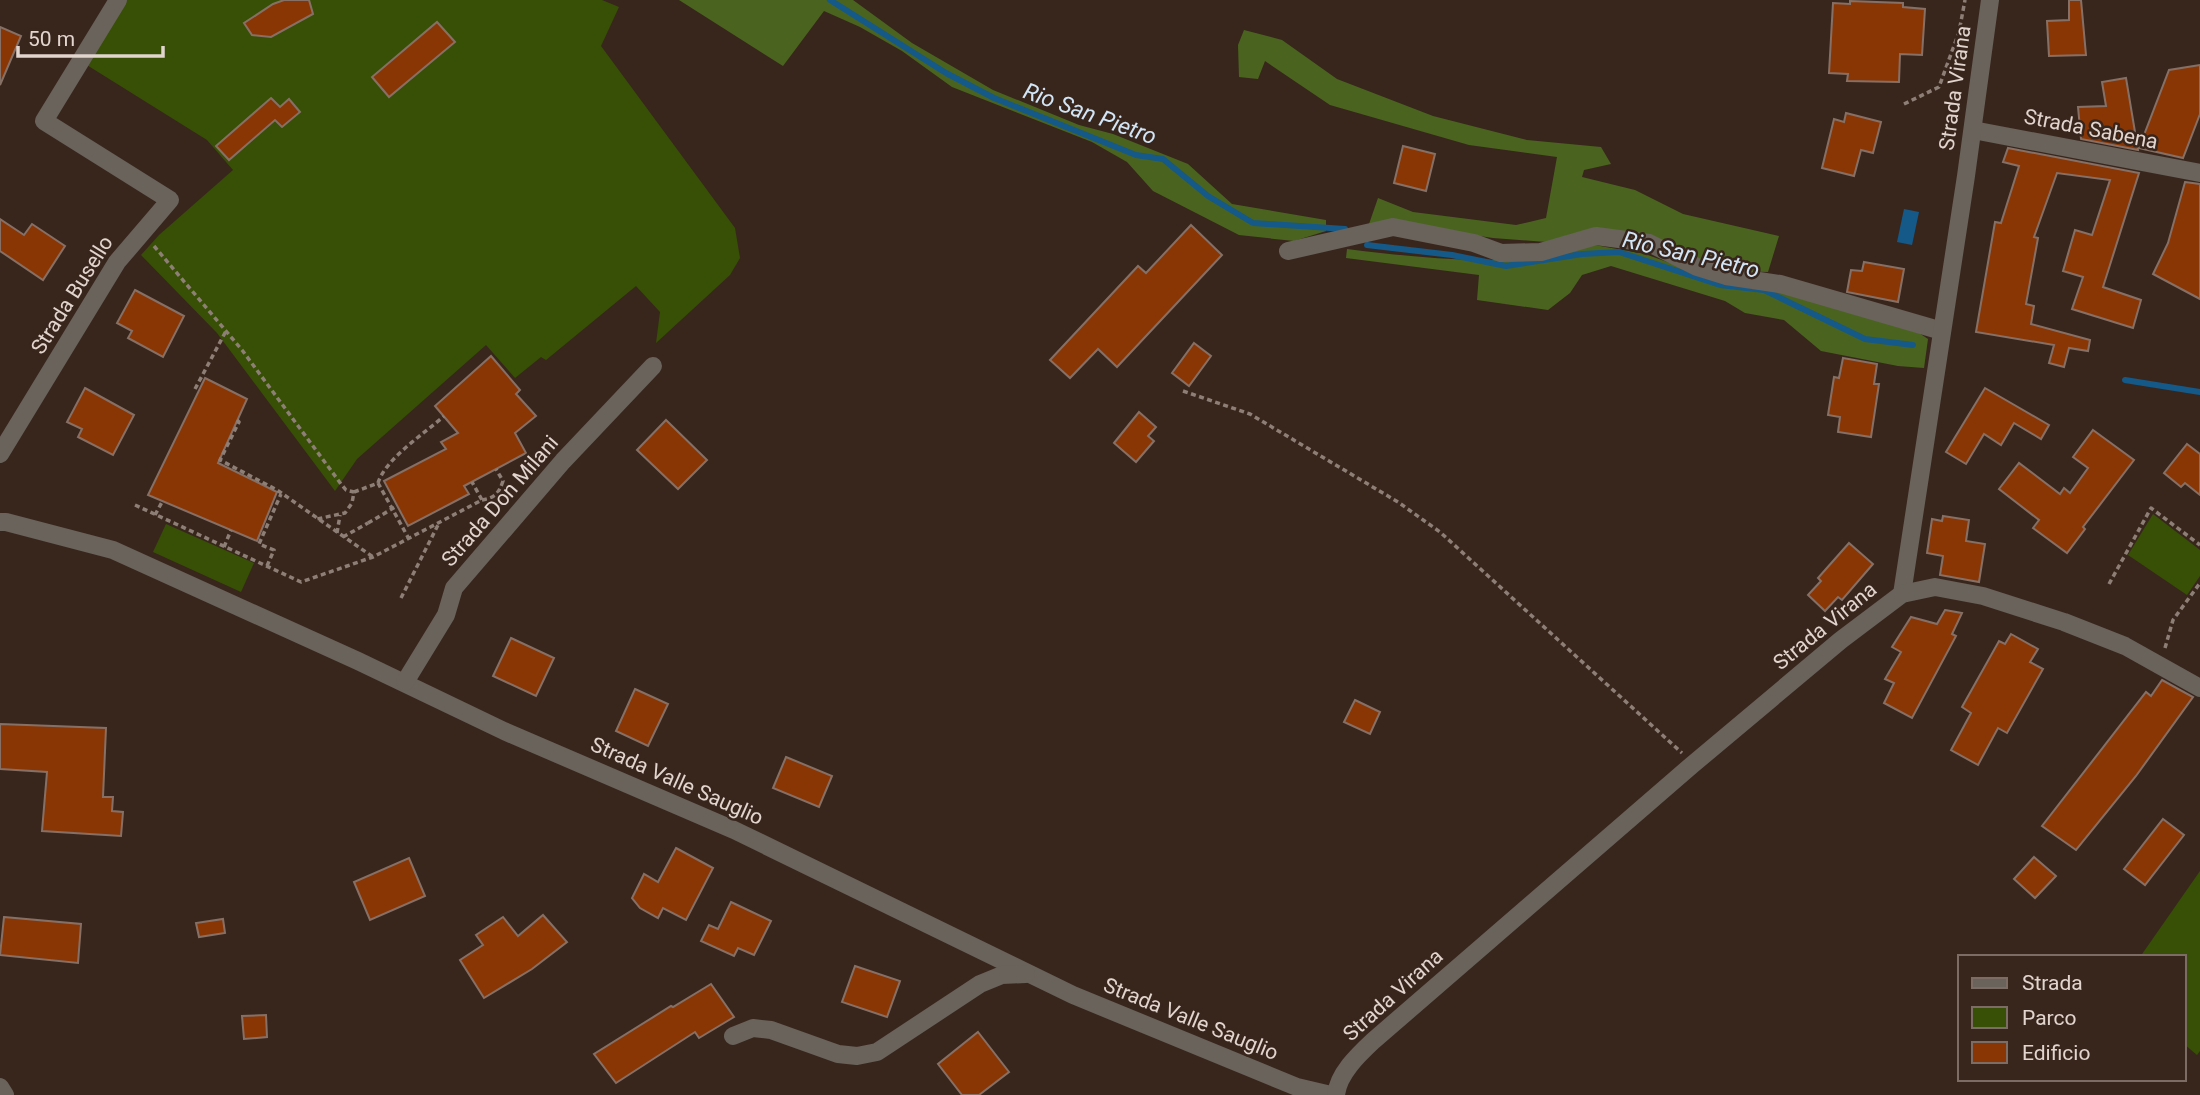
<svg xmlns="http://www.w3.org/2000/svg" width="2200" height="1095" viewBox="0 0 2200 1095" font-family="Roboto,sans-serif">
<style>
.green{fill:#375005}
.forest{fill:#4a641f}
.water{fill:#155988}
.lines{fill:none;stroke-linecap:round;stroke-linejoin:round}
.stream{stroke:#155988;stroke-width:6}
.building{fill:#8a3604;stroke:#867066;stroke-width:2}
.path{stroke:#8d7e76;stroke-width:3.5;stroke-dasharray:5 3.5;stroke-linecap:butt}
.minor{stroke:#69635b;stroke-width:18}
.path-bridge{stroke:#8d7e76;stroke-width:3.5;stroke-dasharray:5 3.5;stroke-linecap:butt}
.labels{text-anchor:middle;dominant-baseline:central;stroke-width:5;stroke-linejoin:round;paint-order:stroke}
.street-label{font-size:21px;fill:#e1d5ce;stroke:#38261d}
.water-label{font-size:23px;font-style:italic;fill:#d2e5f6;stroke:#38261d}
</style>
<rect width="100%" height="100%" fill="#38261d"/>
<!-- green -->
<g class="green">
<path d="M118,0H602L619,7L601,46L735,228L740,258L730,275L656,343L660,312L636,286L546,360L541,357L515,378L486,345L357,459L335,491L217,333L141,255L159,235L233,170L207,140L82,62Z"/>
<path d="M2153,514L2200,550V576L2187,595L2128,555Z"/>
<path d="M166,524L254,563L241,592L153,552Z"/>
<path d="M2200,871V1051L2197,1055L2184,1044V957H2140Z"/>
</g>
<!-- forest -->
<g class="forest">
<path d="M679,0H853L912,43L993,90L1079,125L1113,134L1188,164L1232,204L1326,220V231L1294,241L1239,235L1153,191L1127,162L1092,142L952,87L902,51L860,27L824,11L783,66Z"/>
<path d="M1244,30L1282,40L1337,79L1433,116L1527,140L1601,147L1611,164L1584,170L1582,177L1635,190L1683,214L1779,236L1768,272L1728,271L1653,240L1546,242L1493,238L1427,228L1369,224L1378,198L1413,212L1516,225L1546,218L1557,157L1469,145L1330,105L1265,61L1258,79L1239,77L1238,45Z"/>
<path d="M1589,244L1645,254L1695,272L1764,286L1916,331L1928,339L1924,368L1898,366L1821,351L1784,320L1745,313L1725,301L1611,266L1582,275L1570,293L1548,310L1477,300L1479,275L1346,258L1347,249C1411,257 1478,264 1542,257C1558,256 1574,248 1589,244Z"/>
</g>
<!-- water -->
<path class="water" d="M1904,209L1919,212L1912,245L1897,242Z"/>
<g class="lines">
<!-- stream -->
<g class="stream">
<path d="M830,0L946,73L994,98L1136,155L1163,159L1208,196L1253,223L1345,229"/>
<path d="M1367,245L1452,255L1506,266L1582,254L1619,252L1720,285L1764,290L1865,339L1913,345"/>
<path d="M2125,380L2200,392"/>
</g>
</g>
<!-- building -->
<g class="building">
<path d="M284,0H309L313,14L271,37L252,35L244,23L273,4Z"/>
<path d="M2069,0H2081L2086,55L2049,56L2047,21L2069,20Z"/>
<path d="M1850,1L1903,3V7L1925,9L1922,55L1900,54L1899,82L1847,81L1848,74L1829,73L1833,3L1850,4Z"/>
<path d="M437,22L455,42L389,97L372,77Z"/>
<path d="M0,27L21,36L0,85Z"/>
<path d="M2200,65V114L2183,158L2139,148L2169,70Z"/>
<path d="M2126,78L2138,150L2081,139L2078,107L2106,106L2102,82Z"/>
<path d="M271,98L280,107L289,99L300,112L282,127L275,120L229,160L216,146Z"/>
<path d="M1846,113L1881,122L1873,153L1861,150L1854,176L1822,168L1834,119L1844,122Z"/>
<path d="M1403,146L1435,154L1426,191L1394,183Z"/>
<path d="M2008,148L2139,173L2103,287L2141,300L2133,328L2072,309L2083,277L2063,271L2075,230L2092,235L2110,180L2057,173L2034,237L2038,238L2026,304L2034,306L2031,324L2090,340L2088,351L2069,348L2064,367L2049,363L2054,345L1976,332L1995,222L2001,223L2019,166L2003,162Z"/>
<path d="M2185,182L2200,184V299L2153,274L2168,243Z"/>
<path d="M0,219L24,235L32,224L65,246L43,280L0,251Z"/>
<path d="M1191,225L1222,255L1117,367L1098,349L1070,378L1050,360L1138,266L1146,273Z"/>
<path d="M1864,262L1904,269L1898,302L1847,292L1851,270L1862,271Z"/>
<path d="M135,290L184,316L163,357L128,338L132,331L117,323Z"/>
<path d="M1194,343L1211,356L1189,386L1172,373Z"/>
<path d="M491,356L520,390L516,394L536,416L515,433L526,453L464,486L469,494L408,526L384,481L446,449L441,442L458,433L435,406Z"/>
<path d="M1843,358L1877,364L1874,384H1879L1871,437L1838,432L1840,417L1828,415L1834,377L1839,378Z"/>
<path d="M205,378L247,399L218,463L277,492L257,541L148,495Z"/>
<path d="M85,388L134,415L113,455L78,437L82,429L67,422Z"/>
<path d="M1985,388L2049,425L2041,439L2014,423L2001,445L1984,434L1966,464L1946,452Z"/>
<path d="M1139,412L1156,427L1148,436L1154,441L1136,462L1114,443Z"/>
<path d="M666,420L707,460L678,489L637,450Z"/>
<path d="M2093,430L2134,460L2083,527L2085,529L2067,553L2033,528L2039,520L1999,489L2019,463L2060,494L2064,488L2070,493L2088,468L2073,457Z"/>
<path d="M2187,444L2200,454V495L2185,483L2181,487L2164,473Z"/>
<path d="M1943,516L1969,520L1966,541L1985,544L1979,582L1940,575L1943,556L1927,553L1932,519L1942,521Z"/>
<path d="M1849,543L1873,564L1842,600L1838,597L1825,611L1808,595L1821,581L1818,578Z"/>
<path d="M1945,610L1962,613L1952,634L1956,636L1912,718L1884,703L1894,683L1885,679L1901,652L1892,647L1911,617L1937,624Z"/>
<path d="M2011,634L2038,649L2030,662L2043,669L2007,733L1998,728L1978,765L1951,750L1971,713L1962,707L1999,641L2005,644Z"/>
<path d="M511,638L554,658L536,696L493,676Z"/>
<path d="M2162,680L2193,697L2136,776L2076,850L2042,826L2146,692L2151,696Z"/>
<path d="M635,689L668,704L648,746L616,731Z"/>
<path d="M1355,700L1380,712L1370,734L1344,722Z"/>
<path d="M0,724L106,728L103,797H113L112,811L123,812L121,836L42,831L47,772L0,769Z"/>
<path d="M786,757L832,776L819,807L773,788Z"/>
<path d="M2163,819L2184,835L2145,885L2124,869Z"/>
<path d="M676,848L713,868L686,920L663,908L658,918L640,908L632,898L644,874L658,882Z"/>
<path d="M2034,857L2056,876L2035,898L2014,879Z"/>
<path d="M409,858L425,896L370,920L354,882Z"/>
<path d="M731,902L771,921L754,955L738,948L734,956L701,941L709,925L718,929Z"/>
<path d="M543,915L567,942L532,969L484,998L460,960L483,945L476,935L503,917L518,936Z"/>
<path d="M4,917L81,924L78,963L0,955Z"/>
<path d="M223,919L225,933L199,937L196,923Z"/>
<path d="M855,966L900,981L887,1017L842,1002Z"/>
<path d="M711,984L734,1017L699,1038L695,1032L616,1083L594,1054L671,1006L673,1007Z"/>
<path d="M266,1015L267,1037L244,1039L242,1016Z"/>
<path d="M978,1032L1009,1072L979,1095H962L938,1064Z"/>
</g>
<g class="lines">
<!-- path -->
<g class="path">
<path d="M1904,104L1939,87L1959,32L1965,0"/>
<path d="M154,246L242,350L341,484L346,490L354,492L352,503L345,513L317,519"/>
<path d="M195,389L226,331"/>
<path d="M1183,391L1250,414L1398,502L1440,532L1682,753"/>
<path d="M237,420L239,422L220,460L277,490L373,557"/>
<path d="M378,483L409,539"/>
<path d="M354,492L378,483C386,458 424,434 444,416"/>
<path d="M482,500C495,498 499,493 503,481L496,469"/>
<path d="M135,505L301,582L373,557L482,500L472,482"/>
<path d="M155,515L162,502"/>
<path d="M337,533L340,515"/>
<path d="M343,537L368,523"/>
<path d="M224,547L231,530"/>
<path d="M267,566L274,550L259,544L281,494"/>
<path d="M2109,584L2151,508L2200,545"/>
<path d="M401,598L438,525"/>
<path d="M2165,648L2173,620L2200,583"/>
</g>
<!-- minor -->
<g class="minor">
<path d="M1973,130L2200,173"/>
<path d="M1288,251L1393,227L1474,243L1501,253L1541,252L1596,236L1649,243L1697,267L1726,276L1780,284L1942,331"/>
<path d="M0,454L117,262L170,200L44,121L118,0"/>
<path d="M0,522H6L113,550L358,661L504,731L734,830L1073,995L1297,1087L1331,1095"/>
<path d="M1902,594L1966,176L1990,0"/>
<path d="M405,682L446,615L454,588L563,461L653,366"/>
<path d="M733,1036L753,1028L771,1030L838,1054L857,1056L877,1052L980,984L1002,975L1026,974"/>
<path d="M0,1087L5,1095"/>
<path d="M1336,1095C1338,1074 1358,1055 1373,1041L1692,765L1841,640L1902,594L1935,587L1983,596L2064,622L2125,646L2200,688"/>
</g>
<!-- path-bridge -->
<path class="path-bridge" d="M368,523L397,506"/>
</g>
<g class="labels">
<!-- street labels -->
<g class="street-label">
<text transform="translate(1955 88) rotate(-82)">Strada Virana</text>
<text transform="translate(2091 129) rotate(11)">Strada Sabena</text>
<text transform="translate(72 295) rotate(-58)">Strada Busello</text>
<text transform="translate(500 501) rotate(-49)">Strada Don Milani</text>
<text transform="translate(1825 626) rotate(-39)">Strada Virana</text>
<text transform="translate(677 781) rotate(24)">Strada Valle Sauglio</text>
<text transform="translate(1393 995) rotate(-42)">Strada Virana</text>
<text transform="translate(1191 1019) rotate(22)">Strada Valle Sauglio</text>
</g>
<!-- water labels -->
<g class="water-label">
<text transform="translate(1090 114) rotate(20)">Rio San Pietro</text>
<text transform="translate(1691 255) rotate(13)">Rio San Pietro</text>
</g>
</g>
<!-- legend -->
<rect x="1958" y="955" width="228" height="126" fill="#38261d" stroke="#7c6c64" stroke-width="2"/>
<rect x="1972" y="978" width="35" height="10" fill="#69635b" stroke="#7c6c64" stroke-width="2"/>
<text x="2022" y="990" font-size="21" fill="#e1d5ce">Strada</text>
<rect x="1972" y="1007" width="35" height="21" fill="#375005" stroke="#7c6c64" stroke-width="2"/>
<text x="2022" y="1025" font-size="21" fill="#e1d5ce">Parco</text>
<rect x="1972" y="1042" width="35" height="21" fill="#8a3604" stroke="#7c6c64" stroke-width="2"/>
<text x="2022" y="1060" font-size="21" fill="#e1d5ce">Edificio</text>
<!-- scale -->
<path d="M18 46v10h145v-10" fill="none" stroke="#e1d5ce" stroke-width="3.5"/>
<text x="28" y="46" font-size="21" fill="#e1d5ce" stroke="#38261d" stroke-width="5" paint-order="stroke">50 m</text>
</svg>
